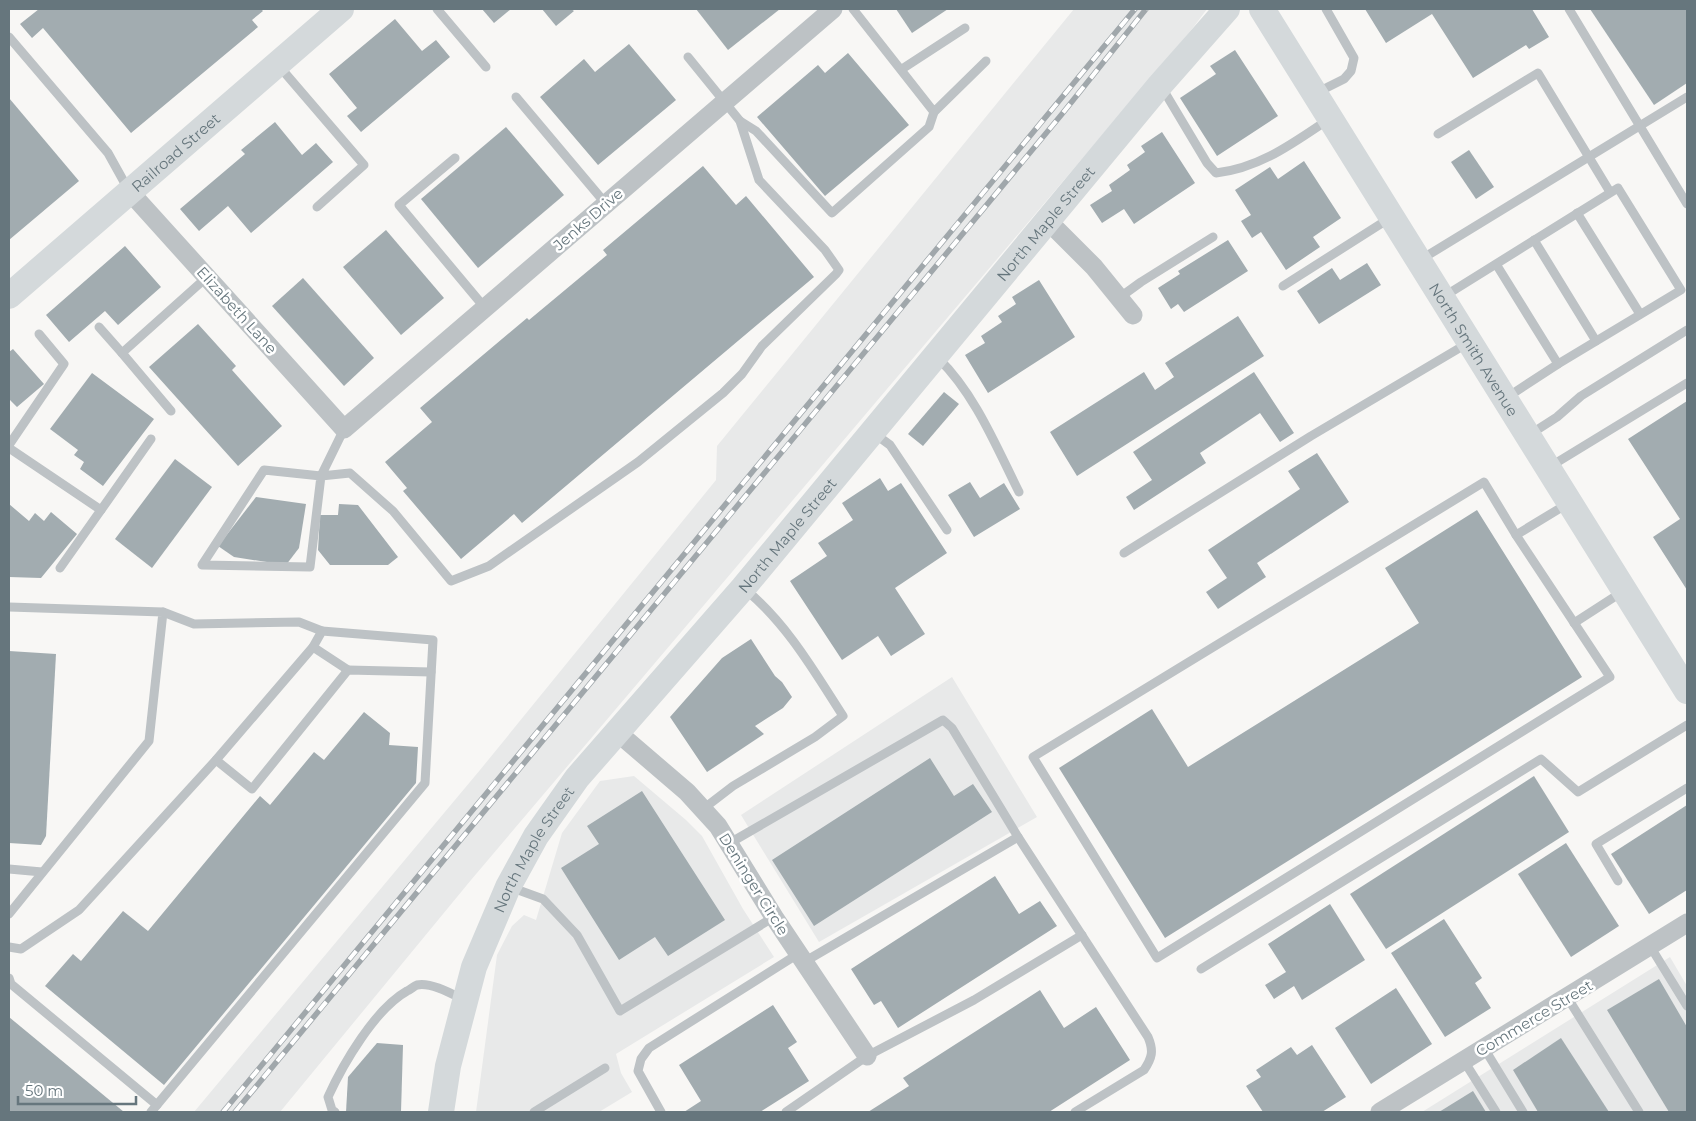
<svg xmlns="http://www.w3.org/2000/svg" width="1696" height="1121" viewBox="0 0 1696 1121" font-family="Montserrat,sans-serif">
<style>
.built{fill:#e8e9e9}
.building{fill:#a2acb0}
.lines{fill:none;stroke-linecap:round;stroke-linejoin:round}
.lane{stroke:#bdc2c5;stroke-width:9}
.street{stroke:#bdc2c5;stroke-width:19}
.secondary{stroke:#d4d9db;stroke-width:26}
.rail-casing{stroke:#a0a7ab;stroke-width:5.5}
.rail{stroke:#fff;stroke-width:4;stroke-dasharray:11;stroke-linecap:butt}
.labels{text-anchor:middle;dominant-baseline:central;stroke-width:5;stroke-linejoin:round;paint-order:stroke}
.street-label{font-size:15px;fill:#66767d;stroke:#fff}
</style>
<rect width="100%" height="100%" fill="#f8f7f5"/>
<!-- built -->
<g class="built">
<path d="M1074,9H1207L1192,29L471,880L280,1112H194L480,770L716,480L717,446Z"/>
<path d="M952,677L1037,817L819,942L741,815Z"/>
<path d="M634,776L686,820L702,836L743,909L774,957L616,1054L621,1073L632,1092L599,1112H476L497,955L512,926L524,915L536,920L562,833L600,781Z"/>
<path d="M1670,957L1687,986V1112H1422Z"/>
</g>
<!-- building -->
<g class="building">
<path d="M39,9H261L263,11L252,20L258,27L131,133L43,28L32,38L20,24Z"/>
<path d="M482,9H511L494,23Z"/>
<path d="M542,9H571L574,11L556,26Z"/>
<path d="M696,9H780L728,50Z"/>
<path d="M896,9H948L912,33Z"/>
<path d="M1365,9H1532L1549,37L1529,49L1526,45L1473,78L1432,14L1386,43Z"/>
<path d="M1590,9H1687V83L1654,105Z"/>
<path d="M395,19L422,51L436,40L450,57L361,132L347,116L357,108L329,74Z"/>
<path d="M629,44L676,100L598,165L540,97L584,59L595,72Z"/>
<path d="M1235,50L1278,116L1217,156L1180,98L1216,74L1210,66Z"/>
<path d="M848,53L909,125L825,196L757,117L818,65L825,73Z"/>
<path d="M9,98L79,181L9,240Z"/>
<path d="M275,122L302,155L316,143L333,162L251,233L228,206L199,231L180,209L245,154L241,150Z"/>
<path d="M506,127L564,195L478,268L421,199Z"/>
<path d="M1162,132L1195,183L1134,224L1124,209L1102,223L1090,205L1112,191L1109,185L1130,170L1127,165L1145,152L1141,146Z"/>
<path d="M1469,150L1494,187L1476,199L1451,162Z"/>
<path d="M1304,161L1341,218L1313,237L1320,247L1286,270L1261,232L1252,238L1241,221L1251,215L1235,190L1270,167L1278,179Z"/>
<path d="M703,166L736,205L746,196L814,277L522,523L514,514L461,559L403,491L407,488L385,462L432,422L420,408L527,318L529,320L607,255L603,250Z"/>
<path d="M386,230L444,298L401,335L343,267Z"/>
<path d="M1228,240L1248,271L1184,312L1178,304L1171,309L1158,288L1180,274L1178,271Z"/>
<path d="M125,246L161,287L118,325L105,311L69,342L46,315Z"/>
<path d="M1367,263L1381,285L1319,324L1297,291L1332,268L1340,280Z"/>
<path d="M303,278L374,358L344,386L272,306Z"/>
<path d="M1039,280L1075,337L988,393L965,355L985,343L981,336L1002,322L998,316L1016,304L1012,297Z"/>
<path d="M1238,316L1264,356L1077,476L1050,432L1144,372L1155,390L1174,377L1165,363Z"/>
<path d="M198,324L236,366L232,370L282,426L238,466L149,367Z"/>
<path d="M13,349L44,384L17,407L10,400L9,401V352Z"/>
<path d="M1254,372L1294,433L1280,442L1260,413L1200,453L1206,463L1134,510L1126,497L1152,480L1133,452Z"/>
<path d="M92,373L154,419L103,486L80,469L84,462L74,455L78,450L50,429Z"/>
<path d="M944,392L959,404L923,446L908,434Z"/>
<path d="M1687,401V590L1653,537L1680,519L1628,439Z"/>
<path d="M1317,453L1349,502L1257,563L1266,577L1218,609L1206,592L1227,578L1208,550L1300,489L1288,471Z"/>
<path d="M175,459L212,487L152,568L115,539Z"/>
<path d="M880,478L888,491L901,483L947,553L895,588L925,634L891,656L878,636L842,660L790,581L827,556L818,543L853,520L842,503Z"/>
<path d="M970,482L980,498L1004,483L1020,509L974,537L948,495Z"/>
<path d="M256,497L306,504L299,548L286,565L234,557L218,546Z"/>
<path d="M9,504L29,521L35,513L44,521L51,512L77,534L41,578L9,577Z"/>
<path d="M339,504L358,505L398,557L388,565H330L318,550L320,515H338Z"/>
<path d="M1477,510L1582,677L1165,938L1059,768L1152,709L1188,767L1419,623L1385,568Z"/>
<path d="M751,639L775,676L782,682L792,697L783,708L755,726L764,734L707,772L670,717L722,658Z"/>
<path d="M9,651L56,654L46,836L41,845L9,843Z"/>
<path d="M364,712L390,733L389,745L418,747L416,783L164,1085L45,986L73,954L81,961L123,911L148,931L260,796L270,805L314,752L324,760Z"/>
<path d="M930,758L954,796L973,784L992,812L814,926L772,860Z"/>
<path d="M1534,776L1569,832L1386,949L1350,894Z"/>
<path d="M642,791L725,920L668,956L655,937L619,960L561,868L599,844L587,826Z"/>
<path d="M1687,805V890L1649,914L1611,854Z"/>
<path d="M1566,843L1619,926L1571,957L1518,874Z"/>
<path d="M995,876L1019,914L1040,901L1057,926L898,1028L881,1001L874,1005L851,969Z"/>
<path d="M1330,904L1365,960L1302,1000L1294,986L1274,999L1265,985L1286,972L1268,944Z"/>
<path d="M1444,919L1482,978L1475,983L1491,1008L1445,1037L1391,953Z"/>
<path d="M1659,979L1687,1027V1112H1669L1607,1010Z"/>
<path d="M1396,988L1432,1044L1371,1084L1335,1028Z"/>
<path d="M1040,990L1064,1028L1096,1007L1130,1060L1049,1112H868L909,1086L903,1078Z"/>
<path d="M773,1005L797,1042L788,1048L809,1081L760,1112H684L701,1101L679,1065Z"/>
<path d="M9,1017L124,1112H9Z"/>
<path d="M1561,1038L1609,1112H1538L1513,1070Z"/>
<path d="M377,1043L403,1045L401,1112H346L348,1077Z"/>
<path d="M1312,1045L1346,1097L1322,1112H1263L1246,1086L1261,1077L1256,1070L1291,1047L1297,1055Z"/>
<path d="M1473,1091L1486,1112H1439Z"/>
</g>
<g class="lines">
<!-- lane -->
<g class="lane">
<path d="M437,9L486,67"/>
<path d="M853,9L934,112L986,61"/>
<path d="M1569,9L1687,204"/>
<path d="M9,37L108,153L128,189"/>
<path d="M279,66L364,165L317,207"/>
<path d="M902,69L965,28"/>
<path d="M1161,86L1207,163L1216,173C1260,168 1293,143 1329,119"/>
<path d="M1316,93L1344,79L1351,71L1354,58L1326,9"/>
<path d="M516,97L606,204"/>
<path d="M740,121L756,131L832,213L929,127L934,112"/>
<path d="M1438,134L1538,73L1610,192"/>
<path d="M455,158L399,205L485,308"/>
<path d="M1577,213L1640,314"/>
<path d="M1534,240L1596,341"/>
<path d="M1420,260L1687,97"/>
<path d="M1283,286L1390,218"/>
<path d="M1443,297L1618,188L1681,290L1558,364L1496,264"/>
<path d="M1119,298L1141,282L1213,237"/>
<path d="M99,327L122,353"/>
<path d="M938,358C975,394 996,446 1019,492"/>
<path d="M1506,398L1558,364"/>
<path d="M171,411L122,353L207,277"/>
<path d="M344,429L321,476L264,470L202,565L310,567L321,476L350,473L393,511L451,581L489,566L638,462L723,393L742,374L762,346L836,274L839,270L825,250L759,180L740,121L688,57"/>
<path d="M875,434L890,445L947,530"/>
<path d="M1529,435L1557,417L1581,396L1687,330"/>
<path d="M9,445L64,364L39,334"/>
<path d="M9,448L101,510L60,568"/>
<path d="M1551,466L1687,383"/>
<path d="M1484,482L1516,535L1610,677L1157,958L1033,757Z"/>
<path d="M101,510L151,439"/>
<path d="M1516,535L1567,504"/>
<path d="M1124,553L1311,436L1468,343"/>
<path d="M9,607L163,612L149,741L9,914"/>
<path d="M163,612L194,624L299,622L322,631"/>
<path d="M1574,623L1622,592"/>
<path d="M313,647L348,670"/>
<path d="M216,760L252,789L348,670L431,672"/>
<path d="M703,809L733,786L815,737L843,716C814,671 787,624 746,590"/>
<path d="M1018,837L1148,1037C1154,1051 1152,1058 1144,1070L1075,1112"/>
<path d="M728,844L943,720L952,728L1018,837L804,962"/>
<path d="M9,869L42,872"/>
<path d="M1618,881L1596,844L1687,788"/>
<path d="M510,887L543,899L577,935L620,1011L774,917"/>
<path d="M1650,946L1687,1006"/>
<path d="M9,947L21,949L79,910L216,760L313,647L322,631L433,640L425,783L151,1112"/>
<path d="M1201,969L1541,759L1578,792L1687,725"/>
<path d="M9,978L11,984L157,1105"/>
<path d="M1567,997L1639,1112"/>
<path d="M1484,1048L1523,1112"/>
<path d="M1464,1061L1496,1112"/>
<path d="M335,1112L332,1110L328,1097C343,1064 375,1009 407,991C410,990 414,986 417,985C431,982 452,994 464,1000"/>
<path d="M534,1112L605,1068"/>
<path d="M661,1112L638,1071L641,1059L649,1048L798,954"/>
<path d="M786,1112L867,1056L974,1000L1082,935"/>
</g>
<!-- street -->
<g class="street">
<path d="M130,192L344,429L833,9"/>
<path d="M1048,221L1094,267L1133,315"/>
<path d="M617,732L687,792L718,826L774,917L867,1056"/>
<path d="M1380,1112L1687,923"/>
</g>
<!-- secondary -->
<g class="secondary">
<path id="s1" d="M1262,9L1687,691"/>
<path id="s2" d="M9,296L341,9"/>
<path id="s3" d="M441,1112L448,1066L474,967L508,887L536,836L577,778L743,588L1160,85L1227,9"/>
</g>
<!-- rail casing -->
<g class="rail-casing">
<g id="rail">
<path d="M223,1112L1135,9"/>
<path d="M235,1112L1062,114L1146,9"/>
</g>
</g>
<!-- rail -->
<use href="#rail" class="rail"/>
</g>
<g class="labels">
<!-- street labels -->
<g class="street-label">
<text stroke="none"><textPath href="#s2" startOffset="220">Railroad Street</textPath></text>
<text transform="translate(588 219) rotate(-41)">Jenks Drive</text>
<text stroke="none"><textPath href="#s3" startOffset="1091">North Maple Street</textPath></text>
<text transform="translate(237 310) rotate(48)">Elizabeth Lane</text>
<text stroke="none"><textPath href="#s1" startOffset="401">North Smith Avenue</textPath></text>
<text stroke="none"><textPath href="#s3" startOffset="686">North Maple Street</textPath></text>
<text stroke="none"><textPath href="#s3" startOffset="281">North Maple Street</textPath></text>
<text transform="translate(754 884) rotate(58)">Deninger Circle</text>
<text transform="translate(1534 1018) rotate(-31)">Commerce Street</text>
</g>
</g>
<!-- border -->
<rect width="1696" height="1121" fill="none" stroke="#66767d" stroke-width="20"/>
<!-- scale -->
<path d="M18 1096v8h118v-8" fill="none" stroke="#66767d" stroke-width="2.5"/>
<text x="25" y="1096" font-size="15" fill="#66767d" stroke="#ffffff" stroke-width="4" paint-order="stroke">50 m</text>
</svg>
